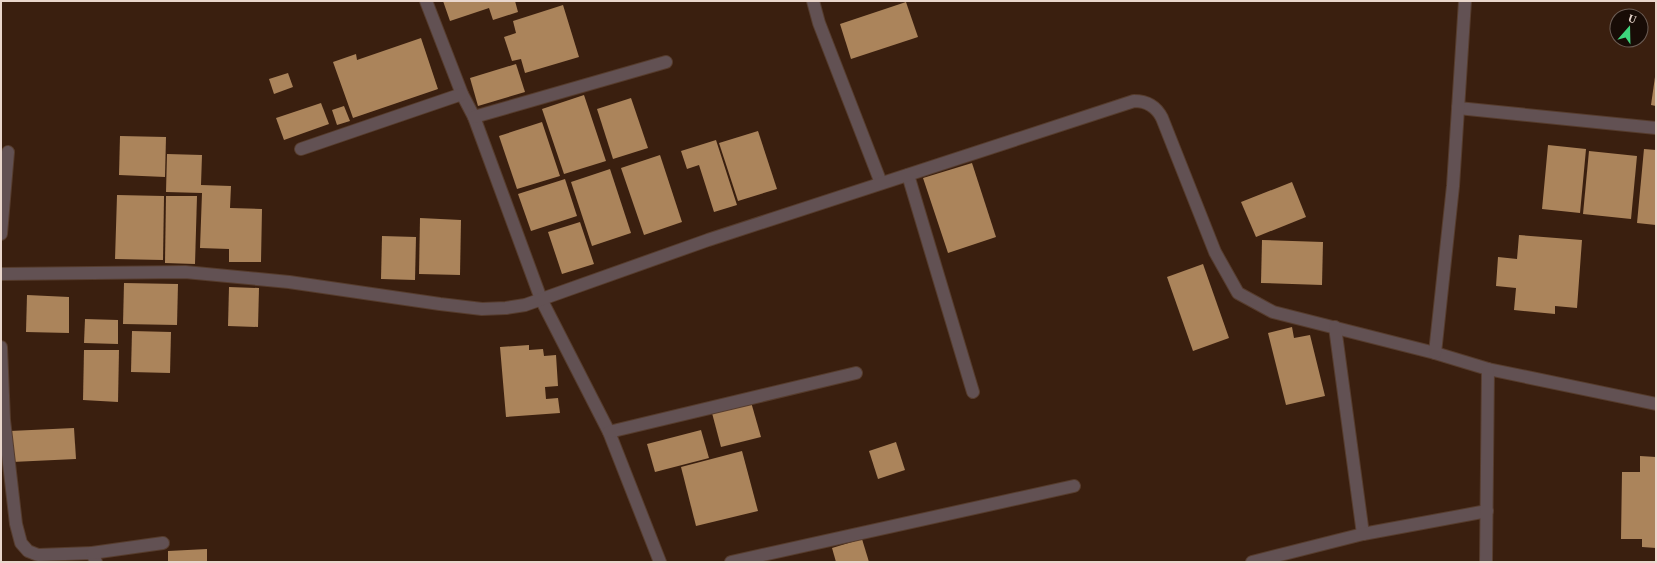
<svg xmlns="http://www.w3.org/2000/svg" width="1657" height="563" viewBox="0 0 1657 563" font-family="'Times New Roman',serif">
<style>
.building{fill:#ab845b}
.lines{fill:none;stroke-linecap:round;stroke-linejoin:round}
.minor-casing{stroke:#563c2d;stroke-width:14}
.minor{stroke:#625153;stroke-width:12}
</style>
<rect width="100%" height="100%" fill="#3a1f0f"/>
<!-- building -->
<g class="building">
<path d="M443,1H515L518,12L493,20L489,8L450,21Z"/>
<path d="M906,2L918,37L851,59L840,24Z"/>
<path d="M563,5L579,57L525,73L521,59L512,61L504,37L516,33L513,21Z"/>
<path d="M421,38L438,89L353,118L333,62L356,54L357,60Z"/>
<path d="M516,64L525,92L478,106L470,78Z"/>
<path d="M288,73L293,87L274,94L269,79Z"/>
<path d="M1655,77H1656V106L1651,105Z"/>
<path d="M584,95L606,161L564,174L542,109Z"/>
<path d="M631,98L648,148L613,159L597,109Z"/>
<path d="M321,103L329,124L284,140L276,118Z"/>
<path d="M344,106L350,121L337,125L332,110Z"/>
<path d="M542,122L560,176L517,189L499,136Z"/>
<path d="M758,131L777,189L738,201L719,143Z"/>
<path d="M120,136L166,137L165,177L119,175Z"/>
<path d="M716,140L737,205L714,212L699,165L687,169L681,151Z"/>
<path d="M1548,145L1586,149L1580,213L1542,209Z"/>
<path d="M1644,149L1656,150V225L1637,223Z"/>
<path d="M1589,151L1637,156L1631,219L1583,214Z"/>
<path d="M167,154L202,155L201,185L231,186L230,208L262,209L261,262H229V249L200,248L202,193L166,192Z"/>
<path d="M660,155L682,222L644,235L621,168Z"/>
<path d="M972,163L996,237L948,253L923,178Z"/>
<path d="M610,169L631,233L592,246L571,182Z"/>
<path d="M565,179L577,216L531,231L518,194Z"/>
<path d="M1292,182L1306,217L1256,237L1241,202Z"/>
<path d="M117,195L164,196L163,260L115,259Z"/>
<path d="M166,196H197L195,264L165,263Z"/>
<path d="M420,218L461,220L460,275L419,274Z"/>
<path d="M580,222L594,264L562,274L548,232Z"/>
<path d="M1519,235L1582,240L1577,308L1555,306V314L1514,310L1516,288L1496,286L1498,257L1517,259Z"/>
<path d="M382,236L416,237L415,280L381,279Z"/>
<path d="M1262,240L1323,242L1322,285L1261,283Z"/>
<path d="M1203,264L1229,338L1193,351L1167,277Z"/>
<path d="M124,283L178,284L177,325L123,324Z"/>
<path d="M229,287L259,288L258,327L228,326Z"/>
<path d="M27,295L69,297V333L26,332Z"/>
<path d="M85,319L118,320V344L84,343Z"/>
<path d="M1292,327L1294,338L1310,335L1325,396L1286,405L1268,333Z"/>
<path d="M132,331L171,332L170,373L131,372Z"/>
<path d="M529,345V350L543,349L544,356L556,355L558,386L545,387L546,399L558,398L560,413L506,417L500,347Z"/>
<path d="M84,350H119L118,402L83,400Z"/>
<path d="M751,402L761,437L721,447L712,413Z"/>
<path d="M74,428L76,459L12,462L10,431Z"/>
<path d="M701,430L709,458L655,472L647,444Z"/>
<path d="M896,442L905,470L878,479L869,451Z"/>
<path d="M742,451L758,511L696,526L681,467Z"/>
<path d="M1640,456L1656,457V548L1642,547V539H1621L1622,472H1640Z"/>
<path d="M862,539L869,562H836L832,548Z"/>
<path d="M207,549V562H168V551Z"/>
</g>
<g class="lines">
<!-- minor casing -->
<g class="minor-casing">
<g id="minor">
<path d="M426,1L462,94L474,117L541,299L609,432L660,562"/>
<path d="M813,1L819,23L881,183"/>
<path d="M1458,108L1656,128"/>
<path d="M474,117L666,62"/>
<path d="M301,149L462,94"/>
<path d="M908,175L973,392"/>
<path d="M1,234L8,152"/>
<path d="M1,274L185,272L289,282L440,304L482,309L506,308L525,305L708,240L1134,101C1147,101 1156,106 1162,118L1215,252L1238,293L1273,312L1435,353L1488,369L1656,404"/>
<path d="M1335,327L1363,534"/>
<path d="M1,347L4,420L16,524L21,543L28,551L38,555L92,553L96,562"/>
<path d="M1435,353L1453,186L1465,1"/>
<path d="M609,432L856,373"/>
<path d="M92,553L163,543"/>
<path d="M731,562L1074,486"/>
<path d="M1252,562L1363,534L1487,511"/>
<path d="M1486,562L1488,369"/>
</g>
</g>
<!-- minor -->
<use href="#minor" class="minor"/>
</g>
<!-- border -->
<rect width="1657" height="563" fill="none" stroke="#e9d6cc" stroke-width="4"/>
<!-- north arrow -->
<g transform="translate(1629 28) rotate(20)"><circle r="19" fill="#180c06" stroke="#6c5d55"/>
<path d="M0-3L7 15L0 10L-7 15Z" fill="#3ed77d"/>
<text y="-6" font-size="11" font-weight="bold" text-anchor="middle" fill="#e9d6cc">U</text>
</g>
</svg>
